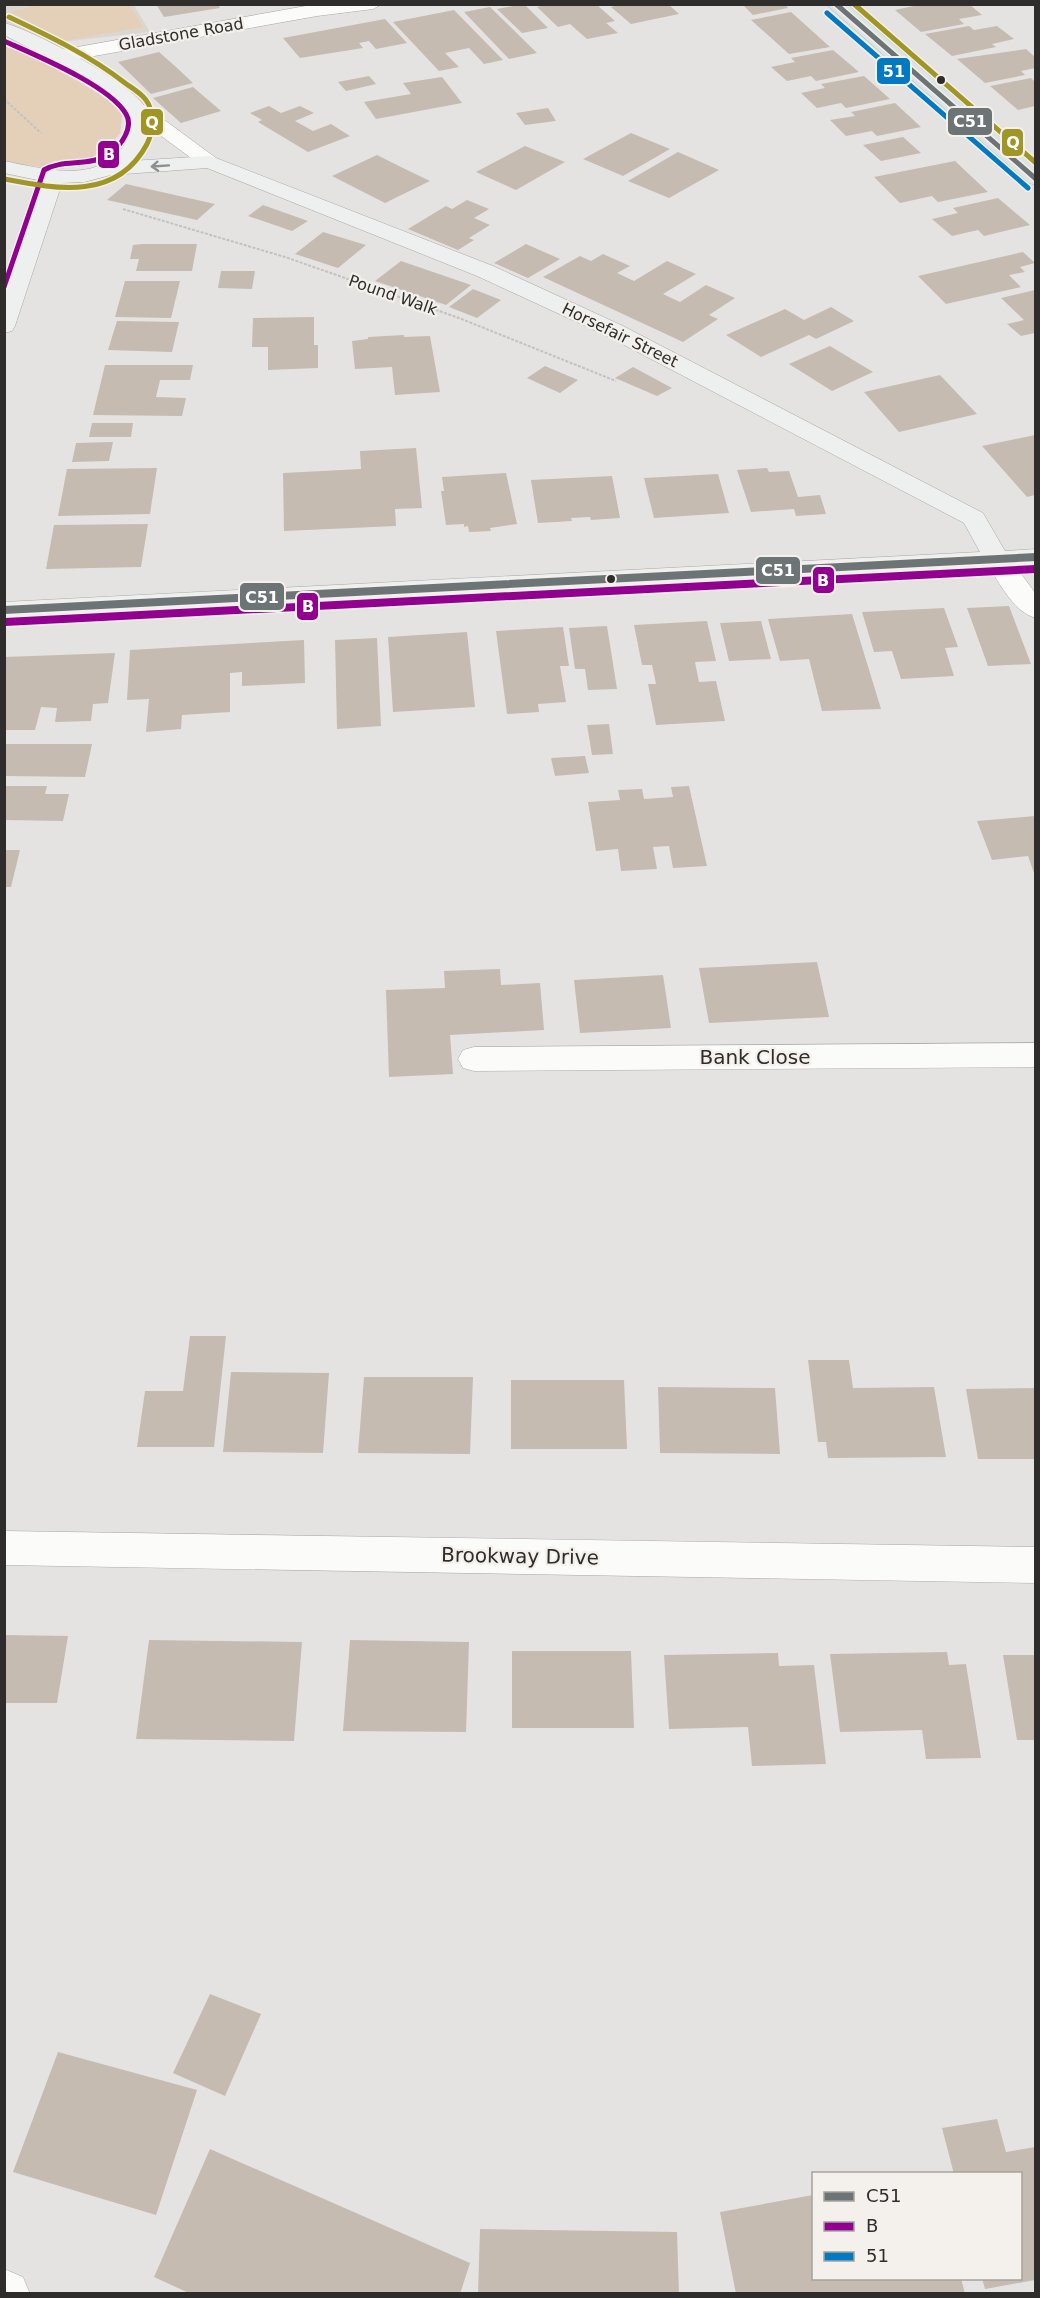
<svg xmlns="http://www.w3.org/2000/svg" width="1040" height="2298" viewBox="0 0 1040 2298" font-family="'DejaVu Sans',sans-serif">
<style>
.built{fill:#dcd6d0}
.green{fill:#e4d0b9}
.building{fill:#c5bbb1}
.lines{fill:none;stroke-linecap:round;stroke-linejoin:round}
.street-casing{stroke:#a9a8a6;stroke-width:1}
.secondary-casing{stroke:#a9a8a6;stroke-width:1}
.primary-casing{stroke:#c0bfbf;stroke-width:1}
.path{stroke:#c3c2c2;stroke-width:2;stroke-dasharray:3 1.5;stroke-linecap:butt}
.street{fill:#fbfbfa;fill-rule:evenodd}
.secondary{fill:#edf0ef;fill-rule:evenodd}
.primary{fill:#dde4e4;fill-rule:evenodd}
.bus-1-far1-casing{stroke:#f4f0ec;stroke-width:8}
.bus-1-casing{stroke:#f4f0ec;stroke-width:11}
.bus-2-far1-casing{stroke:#f4f0ec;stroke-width:8}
.bus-2-casing{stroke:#f4f0ec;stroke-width:11}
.bus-3-casing{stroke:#f4f0ec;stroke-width:8}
.bus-4-casing{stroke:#f4f0ec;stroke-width:8}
.bus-1-far1{stroke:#6c7476;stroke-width:5}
.bus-1{stroke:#6c7476;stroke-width:8}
.bus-2-far1{stroke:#91008e;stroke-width:5}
.bus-2{stroke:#91008e;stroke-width:8}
.bus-3{stroke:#0279c1;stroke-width:5}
.bus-4{stroke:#a09626;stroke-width:5}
.oneway{stroke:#8e8e8e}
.bus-dot{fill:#2e2d2c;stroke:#f4f0ec;stroke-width:2}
.labels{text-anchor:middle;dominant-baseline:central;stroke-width:4.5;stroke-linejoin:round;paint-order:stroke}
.far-street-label{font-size:16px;fill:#2e2d2c;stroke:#f4f0ec}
.street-label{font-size:20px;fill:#2e2d2c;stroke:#f4f0ec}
.line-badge{stroke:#f4f0ec;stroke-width:2}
.badge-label{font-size:16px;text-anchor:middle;font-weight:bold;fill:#fff}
</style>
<rect width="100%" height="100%" fill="#e5e3e1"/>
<!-- built -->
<path class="built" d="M5,4L134,5L150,32L25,46L5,36Z"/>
<!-- green -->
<g class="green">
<path d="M38,5H129L144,27L64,41L11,12Z"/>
<path d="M4,42L80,82L123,109L120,133L104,153L89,160L62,169L5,163Z"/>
</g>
<!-- building -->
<g class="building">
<path d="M156,4H218L220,8L164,17Z"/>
<path d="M524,4L548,28L522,33L497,9Z"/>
<path d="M549,4H596L615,21L606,23L618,33L587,39L570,24L558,27L537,7Z"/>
<path d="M623,4H668L679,14L631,24L611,7Z"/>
<path d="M742,4H785L788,8L753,15Z"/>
<path d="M923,4H969L982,15L959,19L964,24L921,32L895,10Z"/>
<path d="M490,7L537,53L509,59L464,12Z"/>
<path d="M454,10L503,60L484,64L469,48L445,53L459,67L439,71L393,22Z"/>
<path d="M791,12L810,29L830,47L789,54L751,20Z"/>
<path d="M385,19L407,43L376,49L369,41L359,43L363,48L300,58L283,38Z"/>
<path d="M969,26L974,30L997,26L1014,39L992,44L996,47L952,56L925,34Z"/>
<path d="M1026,49L1035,57V68L1021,71L1025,75L985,83L957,59Z"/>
<path d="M833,50L859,72L816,81L811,76L787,81L771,67L795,62L791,58Z"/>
<path d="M159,52L176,67L193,83L151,94L118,62Z"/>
<path d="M369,76L376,84L346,91L338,82Z"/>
<path d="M864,76L890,99L846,108L841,103L817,108L801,93L825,88L821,84Z"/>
<path d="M442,77L462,103L376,119L364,102L411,94L403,83Z"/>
<path d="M1031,78L1035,82V106L1018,110L990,86Z"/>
<path d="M193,87L221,111L181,123L153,98Z"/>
<path d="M895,103L921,127L877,136L872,131L846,136L830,120L855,116L851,112Z"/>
<path d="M269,106L281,113L300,106L314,113L295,121L313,131L331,124L350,136L308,152L258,122L262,120L250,113Z"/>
<path d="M548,108L556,121L525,125L516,113Z"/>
<path d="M631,133L670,149L623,176L583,159Z"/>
<path d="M903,137L921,153L881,161L863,145Z"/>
<path d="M525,146L565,162L516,190L476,172Z"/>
<path d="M678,152L719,170L669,198L628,181Z"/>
<path d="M377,155L403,168L430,181L385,203L332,176Z"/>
<path d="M955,161L988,192L938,202L932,196L900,203L874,177Z"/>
<path d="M126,184L215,204L197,220L107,200Z"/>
<path d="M998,198L1030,225L984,236L978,230L952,236L932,219L958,213L953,208Z"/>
<path d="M467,200L489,209L474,218L490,225L469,238L474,240L458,250L408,229L446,206L452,209Z"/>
<path d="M263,205L308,221L292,231L248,216Z"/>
<path d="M323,232L366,245L338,268L295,254Z"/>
<path d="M143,244H197L192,271H136L139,259H130L133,245Z"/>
<path d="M526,244L560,259L528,278L494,263Z"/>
<path d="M1023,252L1035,263L1020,267L1025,272L1009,275L1021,287L946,304L918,276Z"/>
<path d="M603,254L630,266L617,273L634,281L667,261L696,274L663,294L680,302L706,285L735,298L709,315L718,319L683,342L543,277L580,256L591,261Z"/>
<path d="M401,261L471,285L446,305L375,281Z"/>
<path d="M221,271H255L252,289L218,288Z"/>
<path d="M125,281H180L171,318L115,317Z"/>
<path d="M473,289L501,300L477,318L449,307Z"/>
<path d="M1035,290V333L1021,336L1007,324L1024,320L1001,298Z"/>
<path d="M831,307L854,321L816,339L809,335L761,357L726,335L785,309L804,320Z"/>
<path d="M314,317V345H318V368L268,370V347H252L253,318Z"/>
<path d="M117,321L179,322L172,352L108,350Z"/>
<path d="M404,335V337L430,336L440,392L395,395L392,367L355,369L352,341L368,339V337Z"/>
<path d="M830,346L873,372L832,391L789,364Z"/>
<path d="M105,365H193L190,380H160L156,397L186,398L182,416L93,415Z"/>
<path d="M545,366L578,380L560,393L527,378Z"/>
<path d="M633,367L672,388L657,396L615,378Z"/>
<path d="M940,375L977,414L899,432L864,392Z"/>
<path d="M92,423H133L131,437H89Z"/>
<path d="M1035,435V495L1027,497L982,446Z"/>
<path d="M113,442L109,461L72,462L76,443Z"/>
<path d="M416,448L422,508L395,509L396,526L284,531L283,473L361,469L360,451Z"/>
<path d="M157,468L150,514L58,516L67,469Z"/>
<path d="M767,468L769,472L789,471L798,497L820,495L826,514L796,516L794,509L751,512L737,470Z"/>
<path d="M506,473L517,524L490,528L491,531L469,532L468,526L464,527V524L446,525L441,491H444L442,477Z"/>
<path d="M718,474L729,513L654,518L644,478Z"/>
<path d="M612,476L620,518L591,520L590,517L571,518L572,521L538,523L531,480Z"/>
<path d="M148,524L141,567L46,569L54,525Z"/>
<path d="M1009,606L1031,664L988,666L967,608Z"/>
<path d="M944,608L958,647L945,648L954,676L901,679L892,651L874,652L862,612Z"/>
<path d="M852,614L881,709L822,711L809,659L780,661L768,619Z"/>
<path d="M707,621L716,661L695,662L699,682L716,681L725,721L656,725L648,684H656L652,665H642L634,625Z"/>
<path d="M761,621L771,659L729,661L720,623Z"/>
<path d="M607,626L617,689L588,690L585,669H575L569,628Z"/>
<path d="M563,627L569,666H560L566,702L538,704L539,712L507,714L496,631Z"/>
<path d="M467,632L475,707L393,712L388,637Z"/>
<path d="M377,638L381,726L337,729L335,640Z"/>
<path d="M304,640L305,683L242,686V672L230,673V712L182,715L181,729L146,732L149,699L127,700L130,650Z"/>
<path d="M115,653L108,703L93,704L91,721L55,722L57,708L41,707L35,730H4V657Z"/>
<path d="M609,724L613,754L592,755L587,725Z"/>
<path d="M4,744H92L85,777L4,776Z"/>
<path d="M585,756L589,773L555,776L551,758Z"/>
<path d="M4,786H47L45,794H69L63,821L4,820Z"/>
<path d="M689,786L707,866L673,868L669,846L653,847L657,869L621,871L618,849L596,851L588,802L620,800L618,790L642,789L644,799L673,797L671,787Z"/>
<path d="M1035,816V876L1028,856L992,860L977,821Z"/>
<path d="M4,850H20L11,887H4Z"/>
<path d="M817,962L829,1017L709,1023L699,968Z"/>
<path d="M500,969L501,985L540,983L544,1030L450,1035L453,1074L389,1077L386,990L445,988L444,971Z"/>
<path d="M663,975L671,1028L580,1033L574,980Z"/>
<path d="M190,1336H226L214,1447H137L145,1391H183Z"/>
<path d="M808,1360H849L853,1388L934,1387L946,1457L828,1458L826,1442H818Z"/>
<path d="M231,1372L329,1373L323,1453L223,1452Z"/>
<path d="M364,1377H473L470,1454L358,1453Z"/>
<path d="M511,1380H624L627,1449H511Z"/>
<path d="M658,1387L775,1388L780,1454L660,1453Z"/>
<path d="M1035,1388V1459H978L966,1389Z"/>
<path d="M4,1635L68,1636L57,1703H4Z"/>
<path d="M149,1640L302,1642L294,1741L136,1739Z"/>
<path d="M350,1640L469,1642L466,1732L343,1731Z"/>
<path d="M512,1651H631L634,1728H512Z"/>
<path d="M947,1652L949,1665L966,1664L981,1758L926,1759L922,1730L840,1732L830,1654Z"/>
<path d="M778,1653L779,1666L814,1665L826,1764L752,1766L748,1727L669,1729L664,1655Z"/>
<path d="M1003,1655H1035V1740H1017Z"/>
<path d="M210,1994L261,2014L225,2096L173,2073Z"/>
<path d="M58,2052L197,2090L156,2215L13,2172Z"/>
<path d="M997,2119L1006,2152L1035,2147V2280L985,2289L982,2278H1020V2174H954L942,2128Z"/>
<path d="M210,2149L470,2263L460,2294H191L154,2277Z"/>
<path d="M813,2195V2278H961L965,2294H736L720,2212Z"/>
<path d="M480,2229L677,2232L679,2294H478Z"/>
</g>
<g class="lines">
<!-- street casing -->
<g class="street-casing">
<g id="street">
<path d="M317,4H382L373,9L317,16L61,62L54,60L52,56L54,52L61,50Z"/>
<path d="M137,103L144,105L216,158L219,162L216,166H202L130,113L127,109L130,105Z"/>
<path d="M997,551L1006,554L1036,594V618C1012,612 997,578 984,559L988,554Z"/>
<path d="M1036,1043V1067L474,1071L463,1068L458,1059L463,1050L474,1047Z"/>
<path d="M4,1531L1036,1547V1583L4,1565Z"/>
<path d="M4,2269L23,2277L30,2294H4Z"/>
</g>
</g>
<!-- secondary casing -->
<g class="secondary-casing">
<path id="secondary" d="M4,23C33,30 138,85 148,112C155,132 144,147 131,161L209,156L216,158L493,266L623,326L983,513L1005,551L1036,549V565L4,618V602L980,552L964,523L607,336L477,276L207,168L111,175L84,182L62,183L15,326L12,331L4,333V292L42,181L4,173V161C45,169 103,186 127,140C133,129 130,115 123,105L70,69L4,35Z"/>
</g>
<!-- primary casing -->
<g class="primary-casing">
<path id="primary" d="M826,4H847L1036,168V185L1029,183Z"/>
</g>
<!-- path -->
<g class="path">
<path d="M4,99L41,133"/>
<path d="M123,209L285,257L459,318L616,381"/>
</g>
<!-- street -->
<use href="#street" class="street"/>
<!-- secondary -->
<use href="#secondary" class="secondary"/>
<!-- primary -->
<use href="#primary" class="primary"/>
<!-- bus-1-far1 casing -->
<g class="bus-1-far1-casing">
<path id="bus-1-far1" d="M836,4L1036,179"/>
</g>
<!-- bus-1 casing -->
<g class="bus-1-casing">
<path id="bus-1" d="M4,610L1036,557"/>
</g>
<!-- bus-2-far1 casing -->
<g class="bus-2-far1-casing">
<path id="bus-2-far1" d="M4,41C35,55 109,85 126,114C134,127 121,146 110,153C91,168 64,158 44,170L4,287"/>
</g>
<!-- bus-2 casing -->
<g class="bus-2-casing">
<path id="bus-2" d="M5,622L1036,569"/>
</g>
<!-- bus-3 casing -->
<g class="bus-3-casing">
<path id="bus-3" d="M827,13L1028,188"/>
</g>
<!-- bus-4 casing -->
<g class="bus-4-casing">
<g id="bus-4">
<path d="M854,4L1036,163"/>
<path d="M4,179C57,189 117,201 147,144C153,132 155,112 146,100C141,93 132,88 125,83C89,55 49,36 9,17"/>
</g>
</g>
<!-- bus-1-far1 -->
<use href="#bus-1-far1" class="bus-1-far1"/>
<!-- bus-1 -->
<use href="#bus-1" class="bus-1"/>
<!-- bus-2-far1 -->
<use href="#bus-2-far1" class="bus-2-far1"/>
<!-- bus-2 -->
<use href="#bus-2" class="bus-2"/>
<!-- bus-3 -->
<use href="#bus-3" class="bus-3"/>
<!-- bus-4 -->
<use href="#bus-4" class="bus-4"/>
</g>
<!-- one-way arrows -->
<defs><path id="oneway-shaft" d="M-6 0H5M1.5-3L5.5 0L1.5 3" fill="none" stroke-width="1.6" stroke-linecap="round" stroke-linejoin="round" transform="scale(1.5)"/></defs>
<use class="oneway" href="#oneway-shaft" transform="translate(160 166) rotate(176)"/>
<!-- markers -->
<g class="bus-dot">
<circle cx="941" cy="80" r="5"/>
<circle cx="611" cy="579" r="5"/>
</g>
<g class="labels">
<!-- far-street labels -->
<g class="far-street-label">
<text transform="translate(181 34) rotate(-10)">Gladstone Road</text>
<text transform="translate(393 295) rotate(19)">Pound Walk</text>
<text transform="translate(620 335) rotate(26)">Horsefair Street</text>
</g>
<!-- street labels -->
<g class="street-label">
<text x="755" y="1057">Bank Close</text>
<text transform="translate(520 1556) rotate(1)">Brookway Drive</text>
</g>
</g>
<g class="line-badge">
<rect x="876" y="57" width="35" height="28" rx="6" fill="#0279c1"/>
<rect x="947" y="107" width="46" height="29" rx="6" fill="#6c7476"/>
<rect x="140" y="108" width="24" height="28" rx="6" fill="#a09626"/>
<rect x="1001" y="128" width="23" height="29" rx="6" fill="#a09626"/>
<rect x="97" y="140" width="23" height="29" rx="6" fill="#91008e"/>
<rect x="755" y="556" width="46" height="29" rx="6" fill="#6c7476"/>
<rect x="812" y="566" width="23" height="28" rx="6" fill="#91008e"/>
<rect x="239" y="582" width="46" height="29" rx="6" fill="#6c7476"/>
<rect x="296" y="592" width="23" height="29" rx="6" fill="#91008e"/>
</g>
<g class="badge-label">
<text x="894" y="77">51</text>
<text x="970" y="127">C51</text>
<text x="152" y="128">Q</text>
<text x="1013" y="148">Q</text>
<text x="109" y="160">B</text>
<text x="778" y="576">C51</text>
<text x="823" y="586">B</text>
<text x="262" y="603">C51</text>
<text x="308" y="612">B</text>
</g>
<!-- border -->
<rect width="1040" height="2298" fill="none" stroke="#2e2d2c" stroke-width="12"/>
<!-- legend -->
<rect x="812" y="2172" width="210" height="108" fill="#f4f0ec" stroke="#a5a29f" stroke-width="1.5"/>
<rect x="824" y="2192" width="30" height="9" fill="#6c7476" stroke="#a5a29f" stroke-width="1.5"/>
<text x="866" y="2202" font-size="18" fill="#2e2d2c">C51</text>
<rect x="824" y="2222" width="30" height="9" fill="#91008e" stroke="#a5a29f" stroke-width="1.5"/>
<text x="866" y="2232" font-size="18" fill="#2e2d2c">B</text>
<rect x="824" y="2252" width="30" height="9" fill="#0279c1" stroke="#a5a29f" stroke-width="1.5"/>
<text x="866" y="2262" font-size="18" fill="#2e2d2c">51</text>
</svg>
